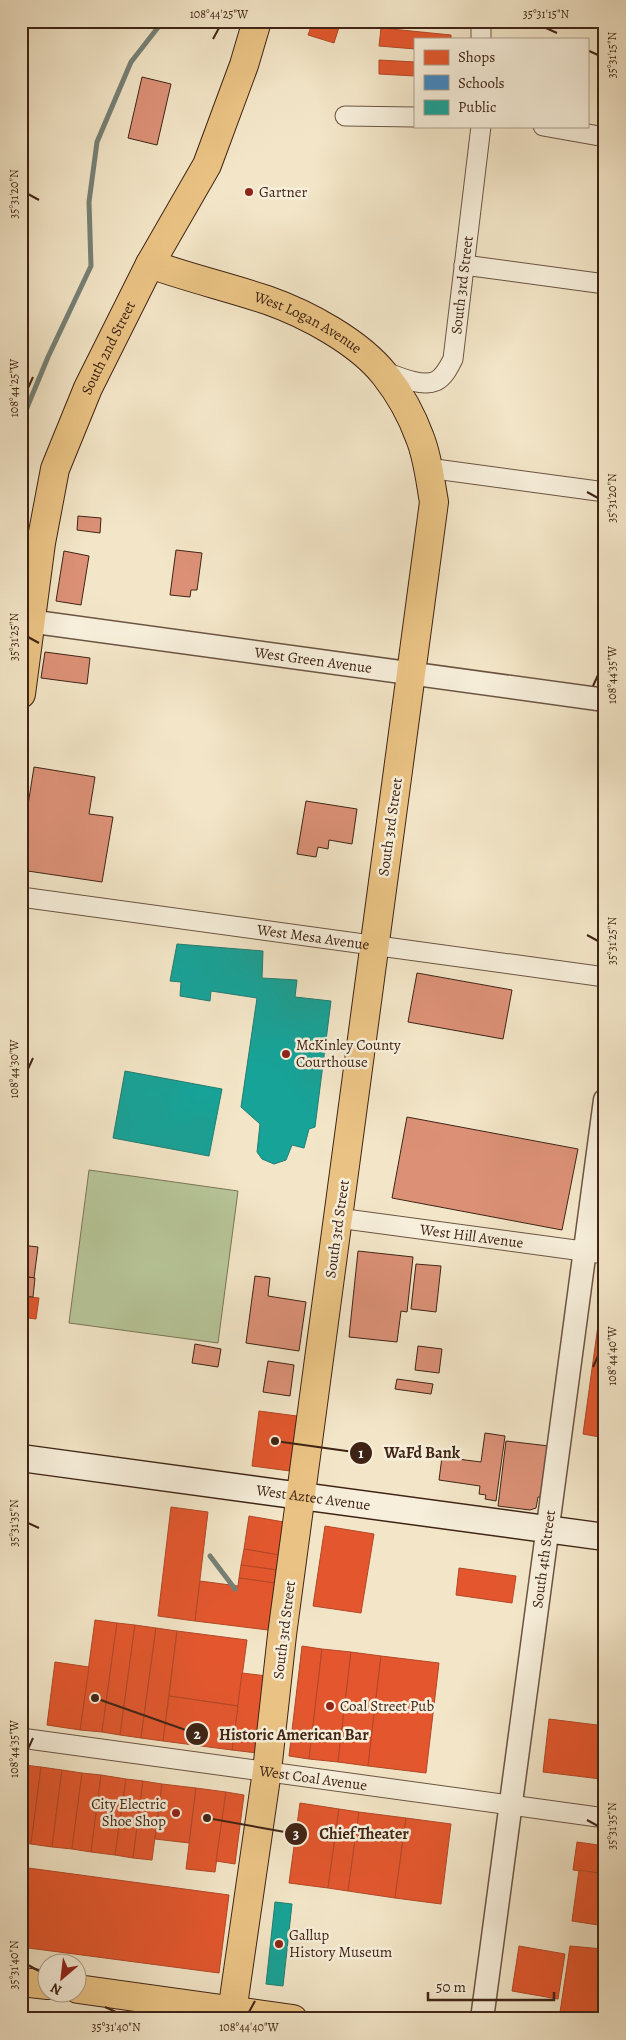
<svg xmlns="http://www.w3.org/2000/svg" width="626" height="2040" viewBox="0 0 626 2040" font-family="Alegreya,serif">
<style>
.green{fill:#b7c699;stroke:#7b7557}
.shops{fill:#e4572e;stroke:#b24826}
.schools{fill:#3f88c5;stroke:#3f6a90}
.public{fill:#17a398;stroke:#237d71}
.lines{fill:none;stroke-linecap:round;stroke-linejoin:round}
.stream{stroke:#768176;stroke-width:5}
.building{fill:#dc9177;stroke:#3f2415}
.minor-casing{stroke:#6c5442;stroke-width:21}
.tertiary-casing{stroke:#6c5442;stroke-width:25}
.secondary-casing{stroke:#3f2415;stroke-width:29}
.primary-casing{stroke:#3f2415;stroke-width:30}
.minor{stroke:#f7efdb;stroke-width:19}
.tertiary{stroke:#f7efdb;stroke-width:22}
.secondary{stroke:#f7efdb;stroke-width:26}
.primary{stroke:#eac384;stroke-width:28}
.ticks{fill:none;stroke:#3f2415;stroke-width:2}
.poi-dot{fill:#8f2418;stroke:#f7efdb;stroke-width:2}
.labels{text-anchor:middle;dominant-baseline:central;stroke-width:5;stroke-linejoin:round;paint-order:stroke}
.poi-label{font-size:15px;fill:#3f2415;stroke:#f7efdb;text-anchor:start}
.street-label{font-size:15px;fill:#3f2415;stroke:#f7efdb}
.leader{fill:none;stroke:#3f2415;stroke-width:2}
.callout-dot{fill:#3f2415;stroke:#f7efdb;stroke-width:2}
.mark-label{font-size:15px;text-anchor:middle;font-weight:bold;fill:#fff}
.callout-label{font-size:16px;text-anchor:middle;font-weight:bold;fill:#3f2415;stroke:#f7efdb;stroke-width:5;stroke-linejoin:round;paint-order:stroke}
.neatline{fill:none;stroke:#3f2415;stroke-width:2}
.ticks-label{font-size:12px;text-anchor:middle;fill:#3f2415}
</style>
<rect width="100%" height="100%" fill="#f3e6c8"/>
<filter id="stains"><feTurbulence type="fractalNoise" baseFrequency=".004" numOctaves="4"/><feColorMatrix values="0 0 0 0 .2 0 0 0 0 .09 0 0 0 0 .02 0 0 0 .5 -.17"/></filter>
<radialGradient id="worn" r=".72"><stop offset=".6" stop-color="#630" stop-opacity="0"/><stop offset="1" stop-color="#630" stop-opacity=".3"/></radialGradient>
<!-- green -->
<path class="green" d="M89,1170L238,1191L218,1343L69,1323Z"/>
<!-- shops -->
<g class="shops">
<path d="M313,21H341L334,43L308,35Z"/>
<path d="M381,28L451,35V39H415V49L379,46Z"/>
<path d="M379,60L415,62V76L379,74Z"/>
<path d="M604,1282H605V1438L583,1434Z"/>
<path d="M21,1296L39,1298L36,1319L21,1317Z"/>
<path d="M259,1411L297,1416L290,1471L252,1466Z"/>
<path d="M171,1507L208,1512L195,1621L158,1616Z"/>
<path d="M249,1516L284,1522L279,1555L244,1549Z"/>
<path d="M325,1526L374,1534L361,1613L313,1606Z"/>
<path d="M244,1549L279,1555L277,1570L241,1565Z"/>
<path d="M241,1565L277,1570L275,1583L239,1578Z"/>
<path d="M459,1568L516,1576L512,1603L456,1595Z"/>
<path d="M239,1578L275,1583L268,1630L195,1621L200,1581L238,1586Z"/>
<path d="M95,1620L117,1623L102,1732L80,1730Z"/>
<path d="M117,1623L135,1625L120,1735L102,1732Z"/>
<path d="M135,1625L156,1628L141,1738L120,1735Z"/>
<path d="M156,1628L177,1631L163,1741L141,1738Z"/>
<path d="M177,1631L247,1640L238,1706L169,1696Z"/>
<path d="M302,1646L322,1649L309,1759L289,1756Z"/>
<path d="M322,1649L351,1652L338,1762L309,1759Z"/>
<path d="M351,1652L381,1656L368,1766L338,1762Z"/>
<path d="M381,1656L439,1663L426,1773L368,1766Z"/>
<path d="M55,1662L89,1667L80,1730L47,1725Z"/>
<path d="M242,1673L267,1676L257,1753L232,1750Z"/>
<path d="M169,1696L238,1706L232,1750L163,1741Z"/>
<path d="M549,1719L605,1726V1750L601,1779L543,1772Z"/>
<path d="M21,1764L24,1765L21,1789Z"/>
<path d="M24,1765L41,1767L31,1844L21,1842V1789Z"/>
<path d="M41,1767L62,1770L52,1847L31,1844Z"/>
<path d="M62,1770L82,1773L72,1849L52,1847Z"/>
<path d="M82,1773L101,1775L91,1852L72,1849Z"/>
<path d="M101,1775L126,1779L115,1855L91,1852Z"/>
<path d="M126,1779L143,1781L133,1858L115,1855Z"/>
<path d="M143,1781L162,1784L152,1860L133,1858Z"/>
<path d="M162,1784L196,1788L189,1843L155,1839Z"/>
<path d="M196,1788L226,1792L215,1872L186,1869Z"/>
<path d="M226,1792L244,1795L235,1864L216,1861Z"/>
<path d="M300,1803L339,1809L328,1888L289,1883Z"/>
<path d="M339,1809L359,1812L348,1891L328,1888Z"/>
<path d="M359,1812L406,1818L395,1898L348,1891Z"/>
<path d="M406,1818L451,1824L441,1904L395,1898Z"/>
<path d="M577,1842L605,1846V1874L573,1870Z"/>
<path d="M21,1867L229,1895L219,1973L21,1947Z"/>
<path d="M579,1870L605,1874V1926L572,1921Z"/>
<path d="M604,1941L605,2019H559L570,1946L603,1949Z"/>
<path d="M519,1946L565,1954L558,1999L512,1991Z"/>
</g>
<!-- schools -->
<path class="schools" d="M21,1485L25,1486L21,1517Z"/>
<!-- public -->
<g class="public">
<path d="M177,944L263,951L262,978L297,980L295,997L331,1001L315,1127L309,1129L304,1148L292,1145L286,1160L274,1164L262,1159L257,1152L260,1124L241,1107L257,998L211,991L210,1001L180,996L181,982L170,981Z"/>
<path d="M125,1071L222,1089L209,1156L113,1138Z"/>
<path d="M275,1902L292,1904L283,1986L266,1984Z"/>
</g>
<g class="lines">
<!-- stream -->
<g class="stream">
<path d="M21,422L48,357L91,266L89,202L97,142L131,62L163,21"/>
<path d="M210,1556L235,1589"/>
</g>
</g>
<!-- building -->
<g class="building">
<path d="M142,77L171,84L157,145L128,138Z"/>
<path d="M78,516L101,518L100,533L77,530Z"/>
<path d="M176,550L202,553L197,590H191L190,597L170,595Z"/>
<path d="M64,551L89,556L81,605L56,601Z"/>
<path d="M45,652L90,658L87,684L41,678Z"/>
<path d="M34,767L95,777L89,814L113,817L102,882L21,870V849Z"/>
<path d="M306,801L357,809L352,844L329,840L328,849L318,847L316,857L297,854Z"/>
<path d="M417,973L512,990L503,1039L408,1022Z"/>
<path d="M407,1117L578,1149L562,1230L392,1198Z"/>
<path d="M21,1245L38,1247L34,1278L21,1276Z"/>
<path d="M358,1251L413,1257L407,1312L401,1311L397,1342L349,1337Z"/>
<path d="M416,1264L441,1266L436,1312L411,1309Z"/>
<path d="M21,1276L35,1278L33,1297L21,1296Z"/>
<path d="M255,1276L270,1278L268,1296L306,1302L299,1351L246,1343Z"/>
<path d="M195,1344L221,1349L218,1367L192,1363Z"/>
<path d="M418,1346L442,1349L439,1373L415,1370Z"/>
<path d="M268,1361L294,1365L290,1396L263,1392Z"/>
<path d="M397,1379L433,1384L431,1394L395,1389Z"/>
<path d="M485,1433L505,1436L496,1501L485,1499L486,1495L479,1494L480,1486L439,1480L442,1457L481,1462Z"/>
<path d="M506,1441L549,1446L541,1497H538L536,1508L530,1510L498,1506Z"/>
</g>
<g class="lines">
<!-- minor casing -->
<g class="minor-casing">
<g id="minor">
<path d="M481,21V39"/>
<path d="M345,116L415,117"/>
<path d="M543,126L605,137"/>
<path d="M464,265L605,284"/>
<path id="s1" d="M380,370C395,375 420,388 436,381C444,377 449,367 453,359L481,126"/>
<path d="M428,468L605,492"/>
<path id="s2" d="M21,897L605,977"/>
<path id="s3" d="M338,1218L605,1254"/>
<path id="s4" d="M21,1738L605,1818"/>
</g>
</g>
<!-- tertiary casing -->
<g class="tertiary-casing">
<g id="tertiary">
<path id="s5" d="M21,620L605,700"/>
<path id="s6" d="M482,2019L605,1100"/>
</g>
</g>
<!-- secondary casing -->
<g class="secondary-casing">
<g id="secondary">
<path id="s7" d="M21,1458L605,1537"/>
</g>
</g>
<!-- primary casing -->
<g class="primary-casing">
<g id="primary">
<path id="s8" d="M150,264C189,278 228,287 267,300C307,314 359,342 385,375C400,394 412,416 420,438C428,458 430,480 434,502L282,1635L267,1771L231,2019"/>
<path id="s9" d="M21,694L41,543L55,469L88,388L150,264L207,165L244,65L257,21"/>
<path d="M21,1982L48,1985"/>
<path d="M78,1989L293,2019"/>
</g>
</g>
<!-- minor -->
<use href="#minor" class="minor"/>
<!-- tertiary -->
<use href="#tertiary" class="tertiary"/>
<!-- secondary -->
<use href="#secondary" class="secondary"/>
<!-- primary -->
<use href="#primary" class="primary"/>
</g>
<!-- ticks -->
<path class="ticks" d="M546,28L557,33M213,39L219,28M587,50L598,55M28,194L39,200M28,388L33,377M587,492L598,498M28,637L39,643M593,686L598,675M587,935L598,941M28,1069L33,1058M593,1367L598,1356M28,1523L39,1528M28,1749L33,1738M587,1820L598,1826M28,1965L39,1971M105,2007L116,2012M249,2012L255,2001"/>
<!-- markers -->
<g class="poi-dot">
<circle cx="249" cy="192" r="5"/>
<circle cx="286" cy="1054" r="5"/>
<circle cx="330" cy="1706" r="5"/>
<circle cx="176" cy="1813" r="5"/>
<circle cx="279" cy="1944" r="5"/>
</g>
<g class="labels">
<!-- poi labels -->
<g class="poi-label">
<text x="259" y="192">Gartner</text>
<text x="296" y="1045">McKinley County<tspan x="296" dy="17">Courthouse</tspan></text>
<text x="340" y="1706">Coal Street Pub</text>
<text x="166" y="1804" text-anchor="end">City Electric<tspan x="166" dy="17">Shoe Shop</tspan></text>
<text x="289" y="1935">Gallup<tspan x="289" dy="17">History Museum</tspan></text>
</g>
<!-- street labels -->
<g class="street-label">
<text stroke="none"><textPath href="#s1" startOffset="161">South 3rd Street</textPath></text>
<text stroke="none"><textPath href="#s8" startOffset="169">West Logan Avenue</textPath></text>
<text stroke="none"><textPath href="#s9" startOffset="360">South 2nd Street</textPath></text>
<text stroke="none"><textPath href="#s5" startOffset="295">West Green Avenue</textPath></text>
<text transform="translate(390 827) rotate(-82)">South 3rd Street</text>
<text stroke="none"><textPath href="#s2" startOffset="295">West Mesa Avenue</textPath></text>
<text transform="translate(337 1229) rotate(-82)">South 3rd Street</text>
<text stroke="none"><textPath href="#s3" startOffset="135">West Hill Avenue</textPath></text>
<text stroke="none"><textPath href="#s7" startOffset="295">West Aztec Avenue</textPath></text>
<text stroke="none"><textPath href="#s6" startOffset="464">South 4th Street</textPath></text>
<text transform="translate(284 1630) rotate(-83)">South 3rd Street</text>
<text stroke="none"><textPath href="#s4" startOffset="295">West Coal Avenue</textPath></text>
</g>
</g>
<!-- callouts -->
<path class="leader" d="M275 1441L361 1453M95 1698L197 1734M207 1818L296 1834"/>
<g class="callout-dot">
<circle cx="275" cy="1441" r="5"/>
<circle cx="95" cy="1698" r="5"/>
<circle cx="207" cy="1818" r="5"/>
<circle cx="361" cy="1453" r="12"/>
<circle cx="197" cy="1734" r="12"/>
<circle cx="296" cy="1834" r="12"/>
</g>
<g class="mark-label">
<text x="361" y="1458">1</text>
<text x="197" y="1739">2</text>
<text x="296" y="1839">3</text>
</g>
<g class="callout-label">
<text x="422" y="1458">WaFd Bank</text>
<text x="294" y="1740">Historic American Bar</text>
<text x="364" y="1839">Chief Theater</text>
</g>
<!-- margin -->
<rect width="626" height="2040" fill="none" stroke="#f3e6c8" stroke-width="55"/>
<!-- legend -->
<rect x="414" y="38" width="175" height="90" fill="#f7efdb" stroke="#ad9e8c"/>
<rect x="424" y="50" width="25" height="15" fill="#e4572e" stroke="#ad9e8c"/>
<text x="458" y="62" font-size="15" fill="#3f2415">Shops</text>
<rect x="424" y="75" width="25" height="15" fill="#3f88c5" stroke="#ad9e8c"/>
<text x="458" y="88" font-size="15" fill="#3f2415">Schools</text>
<rect x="424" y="100" width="25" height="15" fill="#17a398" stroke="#ad9e8c"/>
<text x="458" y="112" font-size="15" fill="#3f2415">Public</text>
<!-- north arrow -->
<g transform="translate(62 1978) rotate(208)"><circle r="24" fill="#f7efdb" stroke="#ad9e8c"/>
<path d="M0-4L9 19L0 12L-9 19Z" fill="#8f2418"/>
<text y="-8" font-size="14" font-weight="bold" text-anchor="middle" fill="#3f2415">N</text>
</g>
<!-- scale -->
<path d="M428 1992v8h126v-8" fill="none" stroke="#3f2415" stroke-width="2.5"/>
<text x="436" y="1992" font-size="15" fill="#3f2415" stroke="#f7efdb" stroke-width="4" paint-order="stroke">50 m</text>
<rect x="28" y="28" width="570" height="1984" class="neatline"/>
<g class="ticks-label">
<text x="219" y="18">108°44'25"W</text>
<text x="546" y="18">35°31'15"N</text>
<text transform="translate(612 55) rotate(-90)" y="4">35°31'15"N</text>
<text transform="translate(14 194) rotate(-90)" y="4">35°31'20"N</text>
<text transform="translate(14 388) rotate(-90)" y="4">108°44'25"W</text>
<text transform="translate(612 498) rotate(-90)" y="4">35°31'20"N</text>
<text transform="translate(14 637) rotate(-90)" y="4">35°31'25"N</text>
<text transform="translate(612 675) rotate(-90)" y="4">108°44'35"W</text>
<text transform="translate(612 941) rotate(-90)" y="4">35°31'25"N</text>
<text transform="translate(14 1069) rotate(-90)" y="4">108°44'30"W</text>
<text transform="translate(612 1356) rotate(-90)" y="4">108°44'40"W</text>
<text transform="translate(14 1523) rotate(-90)" y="4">35°31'35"N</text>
<text transform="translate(14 1749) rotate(-90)" y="4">108°44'35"W</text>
<text transform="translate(612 1826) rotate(-90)" y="4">35°31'35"N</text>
<text transform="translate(14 1965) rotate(-90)" y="4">35°31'40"N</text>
<text x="116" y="2031">35°31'40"N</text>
<text x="249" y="2031">108°44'40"W</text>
</g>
<rect width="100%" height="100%" filter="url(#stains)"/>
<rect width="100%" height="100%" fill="url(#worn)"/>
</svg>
